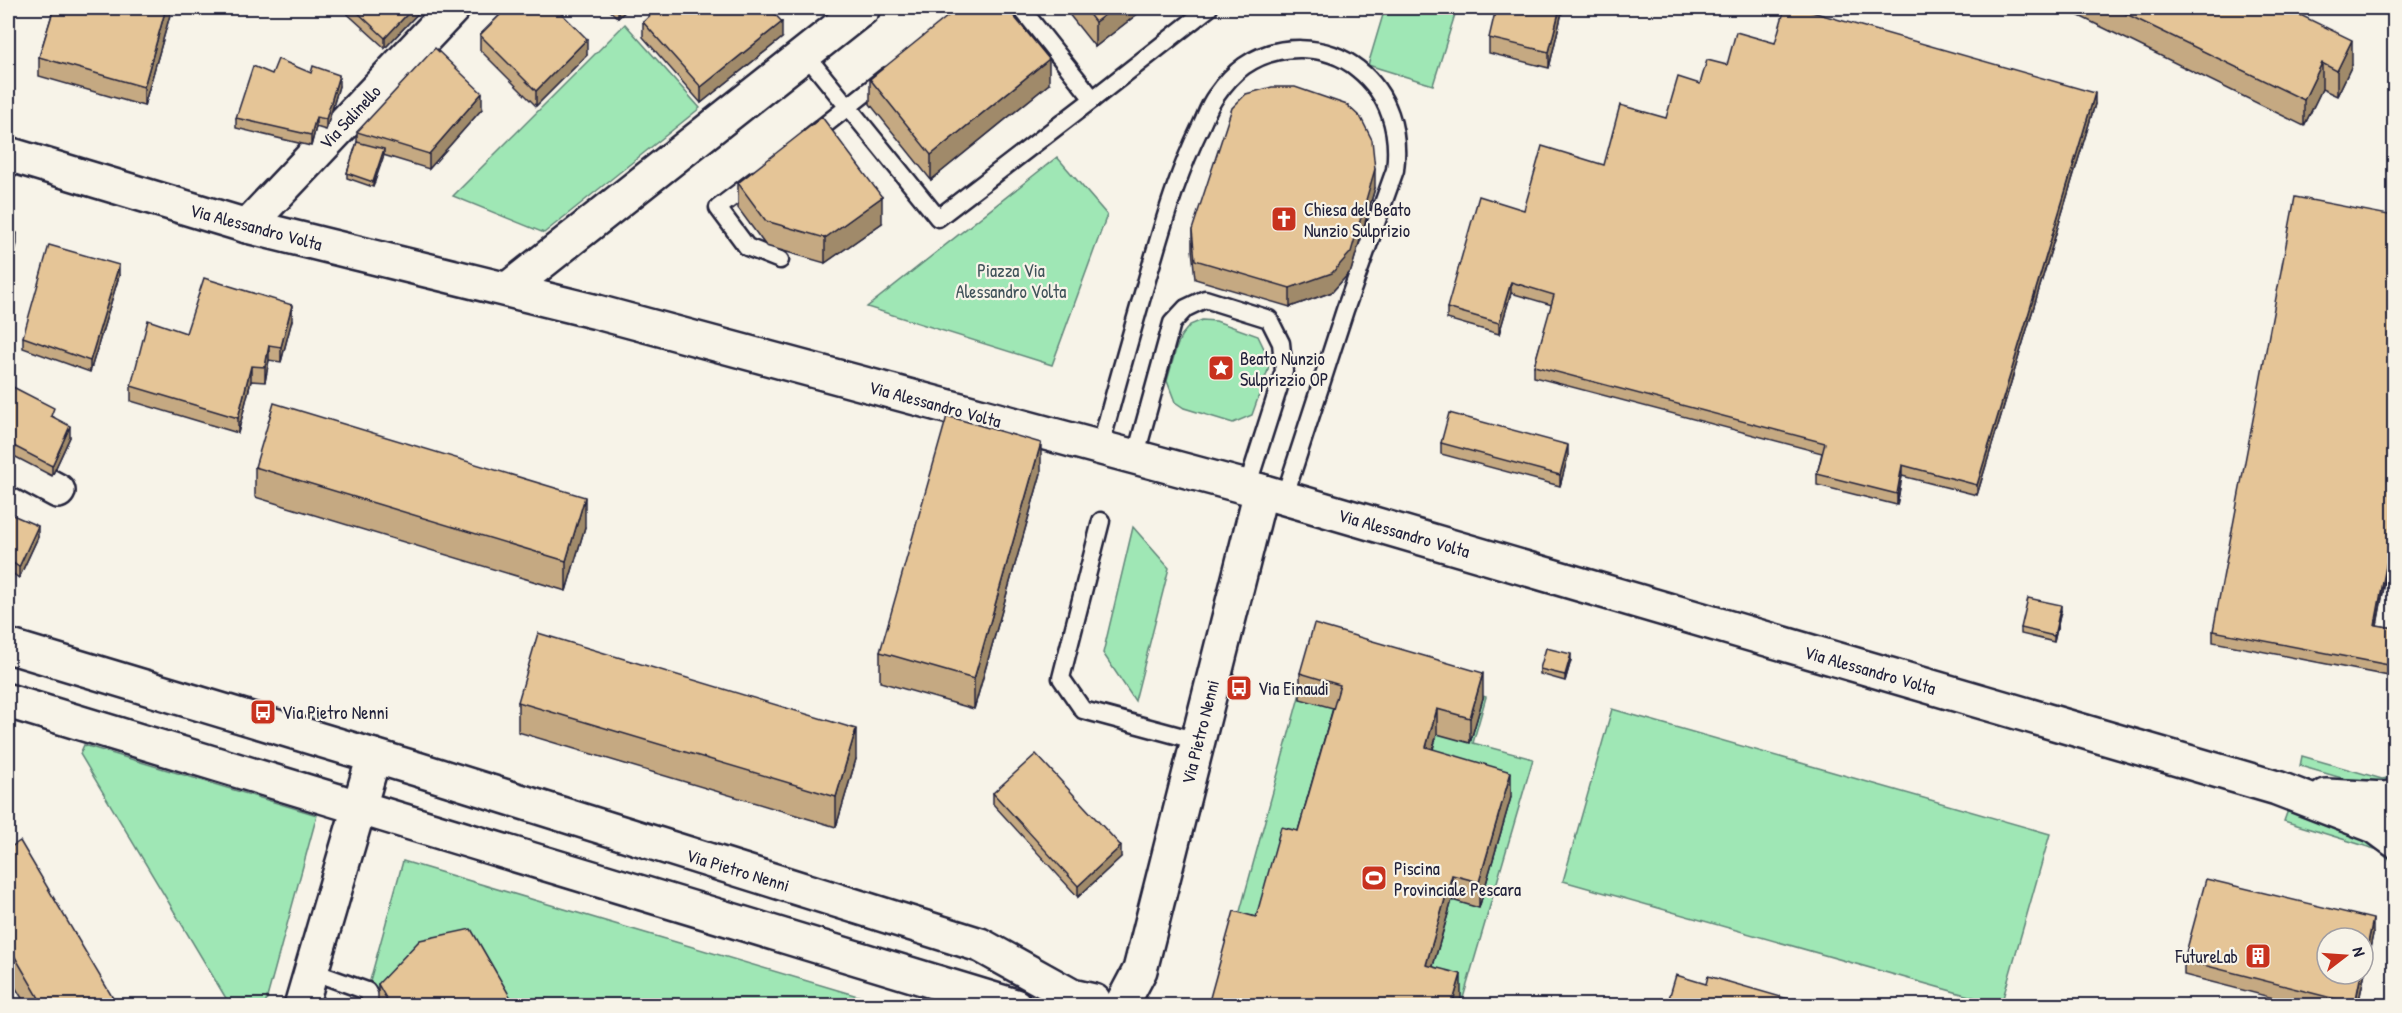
<svg xmlns="http://www.w3.org/2000/svg" width="2402" height="1013" viewBox="0 0 2402 1013" font-family="'Patrick Hand',sans-serif">
<style>
.green{fill:#9fe7b5;stroke:#608478;stroke-width:1.5}
.lines{fill:none;stroke-linecap:round;stroke-linejoin:round}
.lane-casing{stroke:#22223b;stroke-width:21}
.street-casing{stroke:#22223b;stroke-width:38}
.secondary-casing{stroke:#22223b;stroke-width:38}
.lane{stroke:#f7f3e8;stroke-width:16}
.street{stroke:#f7f3e8;stroke-width:33}
.secondary{stroke:#f7f3e8;stroke-width:33}
.wall{fill:#c5a982;stroke:#22223b;stroke-width:1.5}
.shaded-wall{fill:#a08a6a;stroke:#22223b;stroke-width:1.5}
.building{fill:#e5c597;stroke:#22223b;stroke-width:1.5}
.labels{text-anchor:middle;dominant-baseline:central;stroke-width:4.5;stroke-linejoin:round;paint-order:stroke}
.street-label{font-size:18px;fill:#22223b;stroke:#f7f3e8}
.poi-label{font-size:18px;fill:#22223b;stroke:#f7f3e8;text-anchor:start}
.park-label{font-size:18px;fill:#41535a;stroke:#f7f3e8}
</style>
<rect width="100%" height="100%" fill="#f7f3e8"/>
<filter id="ink" filterUnits="userSpaceOnUse"><feTurbulence type="fractalNoise" baseFrequency=".0167" numOctaves="2"/><feDisplacementMap in="SourceGraphic" scale="12" xChannelSelector="R" yChannelSelector="G"/><feConvolveMatrix kernelMatrix="1 2 1 2 8 2 1 2 1" color-interpolation-filters="sRGB"/></filter>
<g filter="url(#ink)">
<!-- green -->
<g class="green">
<path d="M1385,8H1457L1433,85L1368,65Z"/>
<path d="M625,24L700,108L544,233L453,196Z"/>
<path d="M1057,157L1107,215L1052,365L867,307Z"/>
<path d="M1202,320L1216,321L1258,336L1269,359L1268,370L1252,415L1233,423L1184,408L1175,402L1167,381L1176,349L1181,336L1190,325Z"/>
<path d="M1133,527L1169,568L1135,701L1103,653Z"/>
<path d="M1313,646L1486,697L1473,743L1533,759L1461,1005L1214,1006Z"/>
<path d="M1612,709L2050,834L2001,1005L1563,881Z"/>
<path d="M84,745L317,815L265,1005H230L80,754Z"/>
<path d="M2302,756L2382,779L2394,777V788L2373,787L2300,766Z"/>
<path d="M2288,810L2364,832L2394,849V864L2378,850L2284,821Z"/>
<path d="M403,861L888,1005L363,1006Z"/>
</g>
<g class="lines">
<!-- lane casing -->
<g class="lane-casing">
<g id="lane">
<path d="M1021,8L1093,99L1209,8"/>
<path d="M805,54L938,218L1093,99"/>
<path d="M811,136L887,76"/>
<path d="M755,180L718,208L747,247L780,260"/>
<path d="M1100,448C1117,382 1136,317 1155,252C1168,208 1180,169 1200,128C1205,118 1209,105 1216,96C1223,86 1234,73 1244,66C1277,43 1326,43 1358,69C1389,94 1400,131 1395,170L1345,310L1284,498"/>
<path d="M1135,458L1172,323L1186,308L1205,299L1269,319L1281,343L1284,371L1247,487"/>
<path d="M1101,521L1061,678L1083,710L1198,741"/>
<path d="M311,971L367,991L375,1006"/>
</g>
</g>
<!-- street casing -->
<g class="street-casing">
<g id="street">
<path d="M8,154L247,226L597,312L1261,491"/>
<path d="M247,226L453,8"/>
<path d="M508,289L863,8"/>
<path d="M8,464L58,491"/>
<path d="M301,1006L374,756"/>
</g>
</g>
<!-- secondary casing -->
<g class="secondary-casing">
<g id="secondary">
<path d="M8,646L417,769L980,945L1072,996L1094,1001"/>
<path d="M8,701L1015,1006"/>
<path d="M2326,796L2386,799L2394,797"/>
<path d="M1122,1004L1140,970L1261,491L2277,788L2375,826L2394,840"/>
</g>
</g>
<!-- lane -->
<use href="#lane" class="lane"/>
<!-- street -->
<use href="#street" class="street"/>
<!-- secondary -->
<use href="#secondary" class="secondary"/>
</g>
<!-- wall -->
<g class="wall">
<path d="M54,8H172L144,106L39,76V57Z"/>
<path d="M341,8H423L385,48Z"/>
<path d="M501,8H556L587,55L536,106L480,50V35L501,14Z"/>
<path d="M607,8H629L618,18Z"/>
<path d="M1064,8H1145L1095,47Z"/>
<path d="M1563,8L1549,68L1489,53V38Z"/>
<path d="M2063,8H2286L2352,65L2337,96L2322,89L2304,126Z"/>
<path d="M643,22L782,38L701,103L643,37Z"/>
<path d="M1775,43L2095,104L1977,495L1902,476L1897,505L1817,485V474L1822,453L1534,377V366L1552,305L1511,293L1499,334L1447,319V308L1524,210L1604,165L1666,118L1700,84L1727,65Z"/>
<path d="M272,74L339,86L326,130L316,127L311,146L236,128V118Z"/>
<path d="M870,79L1049,84L931,180L870,104Z"/>
<path d="M482,109L429,169L383,155L373,187L347,178V173L357,142V132Z"/>
<path d="M738,183L882,223L825,263L766,246L738,208Z"/>
<path d="M1375,188L1351,271L1332,292L1290,307L1195,279L1192,249V230Z"/>
<path d="M119,276L90,372L23,348V337Z"/>
<path d="M292,320L281,362L269,360L265,382L251,381L238,433L131,401V386L186,333Z"/>
<path d="M8,397L54,417L70,437L52,476L8,453Z"/>
<path d="M1441,443L1568,456L1560,486L1441,454Z"/>
<path d="M255,467L585,527L566,591L255,497Z"/>
<path d="M1041,473L974,709L880,682V652Z"/>
<path d="M8,513L38,537L19,578L8,570Z"/>
<path d="M2394,533L2377,625L2394,628V677L2213,642V631Z"/>
<path d="M2061,611L2054,642L2021,634V628Z"/>
<path d="M1571,660L1565,681L1540,674V669Z"/>
<path d="M1300,673L1483,698L1470,743L1437,734L1433,749L1511,797L1479,908L1452,900L1433,966L1461,999L1459,1005H1208L1256,917L1298,831L1333,708L1300,699Z"/>
<path d="M518,702L856,759L836,827L518,732Z"/>
<path d="M993,793L1121,857L1078,897L993,804Z"/>
<path d="M8,849L117,1005H26L8,975Z"/>
<path d="M2373,934L2358,1005H2301L2184,975V960Z"/>
<path d="M378,984L515,1005H379L378,1003Z"/>
</g>
<!-- shaded-wall -->
<g class="shaded-wall">
<path d="M166,8H172L144,106V87Z"/>
<path d="M413,8H423L385,48V38Z"/>
<path d="M618,8H629L618,18Z"/>
<path d="M1114,8H1145L1095,47V22Z"/>
<path d="M1560,8H1563L1549,68V52Z"/>
<path d="M1683,8H1690L1683,11Z"/>
<path d="M782,22V38L701,103V87Z"/>
<path d="M587,39V55L536,106V91Z"/>
<path d="M2352,40V65L2337,96V71Z"/>
<path d="M1049,59V84L931,180V155Z"/>
<path d="M2322,63V89L2304,126V100Z"/>
<path d="M339,75V86L326,130V119Z"/>
<path d="M482,93V109L429,169V154Z"/>
<path d="M2095,93V104L1977,495V485Z"/>
<path d="M316,117V127L311,146V135Z"/>
<path d="M384,149V155L373,187V182Z"/>
<path d="M1375,169V188L1351,271L1332,292L1290,307V288Z"/>
<path d="M882,197V223L825,263V238Z"/>
<path d="M17,233V244L8,277V266Z"/>
<path d="M119,265V276L90,372V361Z"/>
<path d="M1511,282V293L1499,334V323Z"/>
<path d="M292,305V320L281,362V347Z"/>
<path d="M269,345V360L265,382V367Z"/>
<path d="M251,366V381L238,433V418Z"/>
<path d="M70,426V437L52,476V466Z"/>
<path d="M1041,443V473L974,709V679Z"/>
<path d="M1568,445V456L1560,486V475Z"/>
<path d="M1902,465V476L1897,505V494Z"/>
<path d="M585,497V527L566,591V561Z"/>
<path d="M2394,523V533L2375,635V625Z"/>
<path d="M38,526V537L19,578V567Z"/>
<path d="M2061,605V611L2054,642V636Z"/>
<path d="M1571,654V660L1565,681V675Z"/>
<path d="M1483,673V698L1470,743V718Z"/>
<path d="M1437,709V734L1426,772V747Z"/>
<path d="M856,729V759L836,827V797Z"/>
<path d="M1511,772V797L1479,908V882Z"/>
<path d="M1121,846V857L1078,897V886Z"/>
<path d="M1452,875V900L1426,990V965Z"/>
<path d="M2373,919V934L2358,1005H2355L2361,974H2363V967Z"/>
<path d="M1461,974V999L1459,1005H1452Z"/>
</g>
<!-- building -->
<g class="building">
<path d="M54,8H166L144,87L39,57Z"/>
<path d="M353,8H413L385,38Z"/>
<path d="M507,8H556L587,39L536,91L480,35Z"/>
<path d="M658,8H769L782,22L701,87L643,22Z"/>
<path d="M958,8H1007L1049,59L931,155L870,79Z"/>
<path d="M1084,8H1114L1095,22Z"/>
<path d="M1496,8H1560L1549,52L1489,38Z"/>
<path d="M1785,8H1798L2095,93L1977,485L1902,465L1897,494L1817,474L1825,443L1534,366L1554,295L1511,282L1499,323L1447,308L1479,196L1524,210L1542,146L1604,165L1620,105L1666,118L1678,77L1700,84L1707,60L1727,65L1736,32L1775,43Z"/>
<path d="M2114,8H2286L2352,40L2337,71L2322,63L2304,100Z"/>
<path d="M435,48L482,93L429,154L357,132Z"/>
<path d="M278,59L311,73L313,66L339,75L326,119L316,117L311,135L236,118L253,66L272,74Z"/>
<path d="M1272,87H1295L1347,105L1361,118L1372,140L1375,169L1351,252L1332,273L1290,288L1195,260L1192,230L1232,108L1246,94Z"/>
<path d="M822,117L882,197L825,238L766,221L738,183Z"/>
<path d="M357,142L384,149L373,182L347,173Z"/>
<path d="M2295,197L2394,216V523L2375,625L2394,628V666L2213,631Z"/>
<path d="M8,230L17,233L8,266Z"/>
<path d="M49,245L119,265L90,361L23,337Z"/>
<path d="M204,278L292,305L281,347L269,345L265,367L251,366L238,418L131,386L148,320L186,333Z"/>
<path d="M13,387L54,408L51,416L70,426L52,466L8,443V397Z"/>
<path d="M274,403L585,497L566,561L255,467Z"/>
<path d="M1449,413L1568,445L1560,475L1441,443Z"/>
<path d="M947,416L1041,443L974,679L880,652Z"/>
<path d="M8,513L38,526L19,567L8,560Z"/>
<path d="M2028,598L2061,605L2054,636L2021,628Z"/>
<path d="M1314,624L1483,673L1470,718L1437,709L1426,747L1511,772L1479,882L1452,875L1426,965L1461,974L1452,1005H1208L1234,911L1256,917L1281,827L1298,831L1340,685L1300,673Z"/>
<path d="M538,633L856,729L836,797L518,702Z"/>
<path d="M1546,648L1571,654L1565,675L1540,669Z"/>
<path d="M1036,754L1121,846L1078,886L993,793Z"/>
<path d="M20,841L117,1005H43L8,945V849Z"/>
<path d="M2206,879L2373,919L2363,967V938H2327V974H2361L2355,1004L2184,960Z"/>
<path d="M471,929L515,1005H390L378,984L420,940Z"/>
<path d="M1676,975L1706,984L1708,976L1809,1005H1667Z"/>
</g>
</g>
<!-- icons -->
<defs>
<g id="church-square" transform="scale(1.35)"><rect x="-9" y="-9" width="18" height="18" rx="4" fill="#c8321e" stroke="#f7f3e8"/><path d="M-1.2-6h2.4v3.5h3.3v2.4h-3.3V6h-2.4V-.1h-3.3v-2.4h3.3Z" fill="#fff"/></g>
<g id="sight-square" transform="scale(1.35)"><rect x="-9" y="-9" width="18" height="18" rx="4" fill="#c8321e" stroke="#f7f3e8"/><path d="M0-6L1.8-2.2L6-1.7L2.9 1.2L3.7 5.4L0 3.3L-3.7 5.4L-2.9 1.2L-6-1.7L-1.8-2.2Z" fill="#fff"/></g>
<g id="bus-square" transform="scale(1.35)"><rect x="-9" y="-9" width="18" height="18" rx="4" fill="#c8321e" stroke="#f7f3e8"/><path d="M-5-6H5V4H4V6H2V4H-2V6H-4V4H-5ZM-3.5-4V0h7V-4ZM-3.5 1.2v1.5H-2V1.2ZM2 1.2v1.5H3.5V1.2Z" fill="#fff"/></g>
<g id="stadium-square" transform="scale(1.35)"><rect x="-9" y="-9" width="18" height="18" rx="4" fill="#c8321e" stroke="#f7f3e8"/><path d="M0-5a6.5 5 0 1 0 0 10a6.5 5 0 1 0 0-10ZM-3.5-1.8h7v3.6h-7Z" fill="#fff"/></g>
<g id="building-square" transform="scale(1.35)"><rect x="-9" y="-9" width="18" height="18" rx="4" fill="#c8321e" stroke="#f7f3e8"/><path d="M-4-6H4V6H1V3H-1V6H-4ZM-2.5-4.3h1.7v1.8h-1.7ZM.8-4.3h1.7v1.8H.8ZM-2.5-1h1.7V.8h-1.7ZM.8-1h1.7V.8H.8Z" fill="#fff"/></g>
</defs>
<g fill-rule="evenodd">
<use href="#church-square" x="1284" y="219"/>
<use href="#sight-square" x="1221" y="368"/>
<use href="#bus-square" x="1239" y="688"/>
<use href="#bus-square" x="263" y="712"/>
<use href="#stadium-square" x="1374" y="878"/>
<use href="#building-square" x="2258" y="956"/>
</g>
<g class="labels">
<!-- street labels -->
<g class="street-label">
<text transform="translate(350 117) rotate(-47)">Via Salinello</text>
<text transform="translate(256 227) rotate(15)">Via Alessandro Volta</text>
<text transform="translate(935 404) rotate(15)">Via Alessandro Volta</text>
<text transform="translate(1404 533) rotate(16)">Via Alessandro Volta</text>
<text transform="translate(1870 670) rotate(16)">Via Alessandro Volta</text>
<text transform="translate(1200 732) rotate(-76)">Via Pietro Nenni</text>
<text transform="translate(738 870) rotate(17)">Via Pietro Nenni</text>
</g>
<!-- poi labels -->
<g class="poi-label">
<text x="1304" y="209">Chiesa del Beato<tspan x="1304" dy="21">Nunzio Sulprizio</tspan></text>
<text x="1240" y="358">Beato Nunzio<tspan x="1240" dy="21">Sulprizzio OP</tspan></text>
<text x="1258" y="688">Via Einaudi</text>
<text x="282" y="712">Via Pietro Nenni</text>
<text x="1394" y="868">Piscina<tspan x="1394" dy="21">Provinciale Pescara</tspan></text>
<text x="2238" y="956" text-anchor="end">FutureLab</text>
</g>
<!-- park labels -->
<g class="park-label">
<text x="1011" y="270">Piazza Via<tspan x="1011" dy="21">Alessandro Volta</tspan></text>
</g>
</g>
<!-- margin -->
<rect width="2402" height="1013" fill="none" stroke="#f7f3e8" stroke-width="30"/>
<rect x="15" y="15" width="2372" height="983" fill="none" stroke="#22223b" stroke-width="2" filter="url(#ink)"/>
<!-- north arrow -->
<g transform="translate(2345 956) rotate(73)"><circle r="28" fill="#f7f3e8" stroke="#a29fa3" stroke-width="1.5"/>
<path d="M0-4.5L10 22L0 15L-10 22Z" fill="#c8321e"/>
<text y="-9" font-size="16" font-weight="bold" text-anchor="middle" fill="#22223b">N</text>
</g>
</svg>
